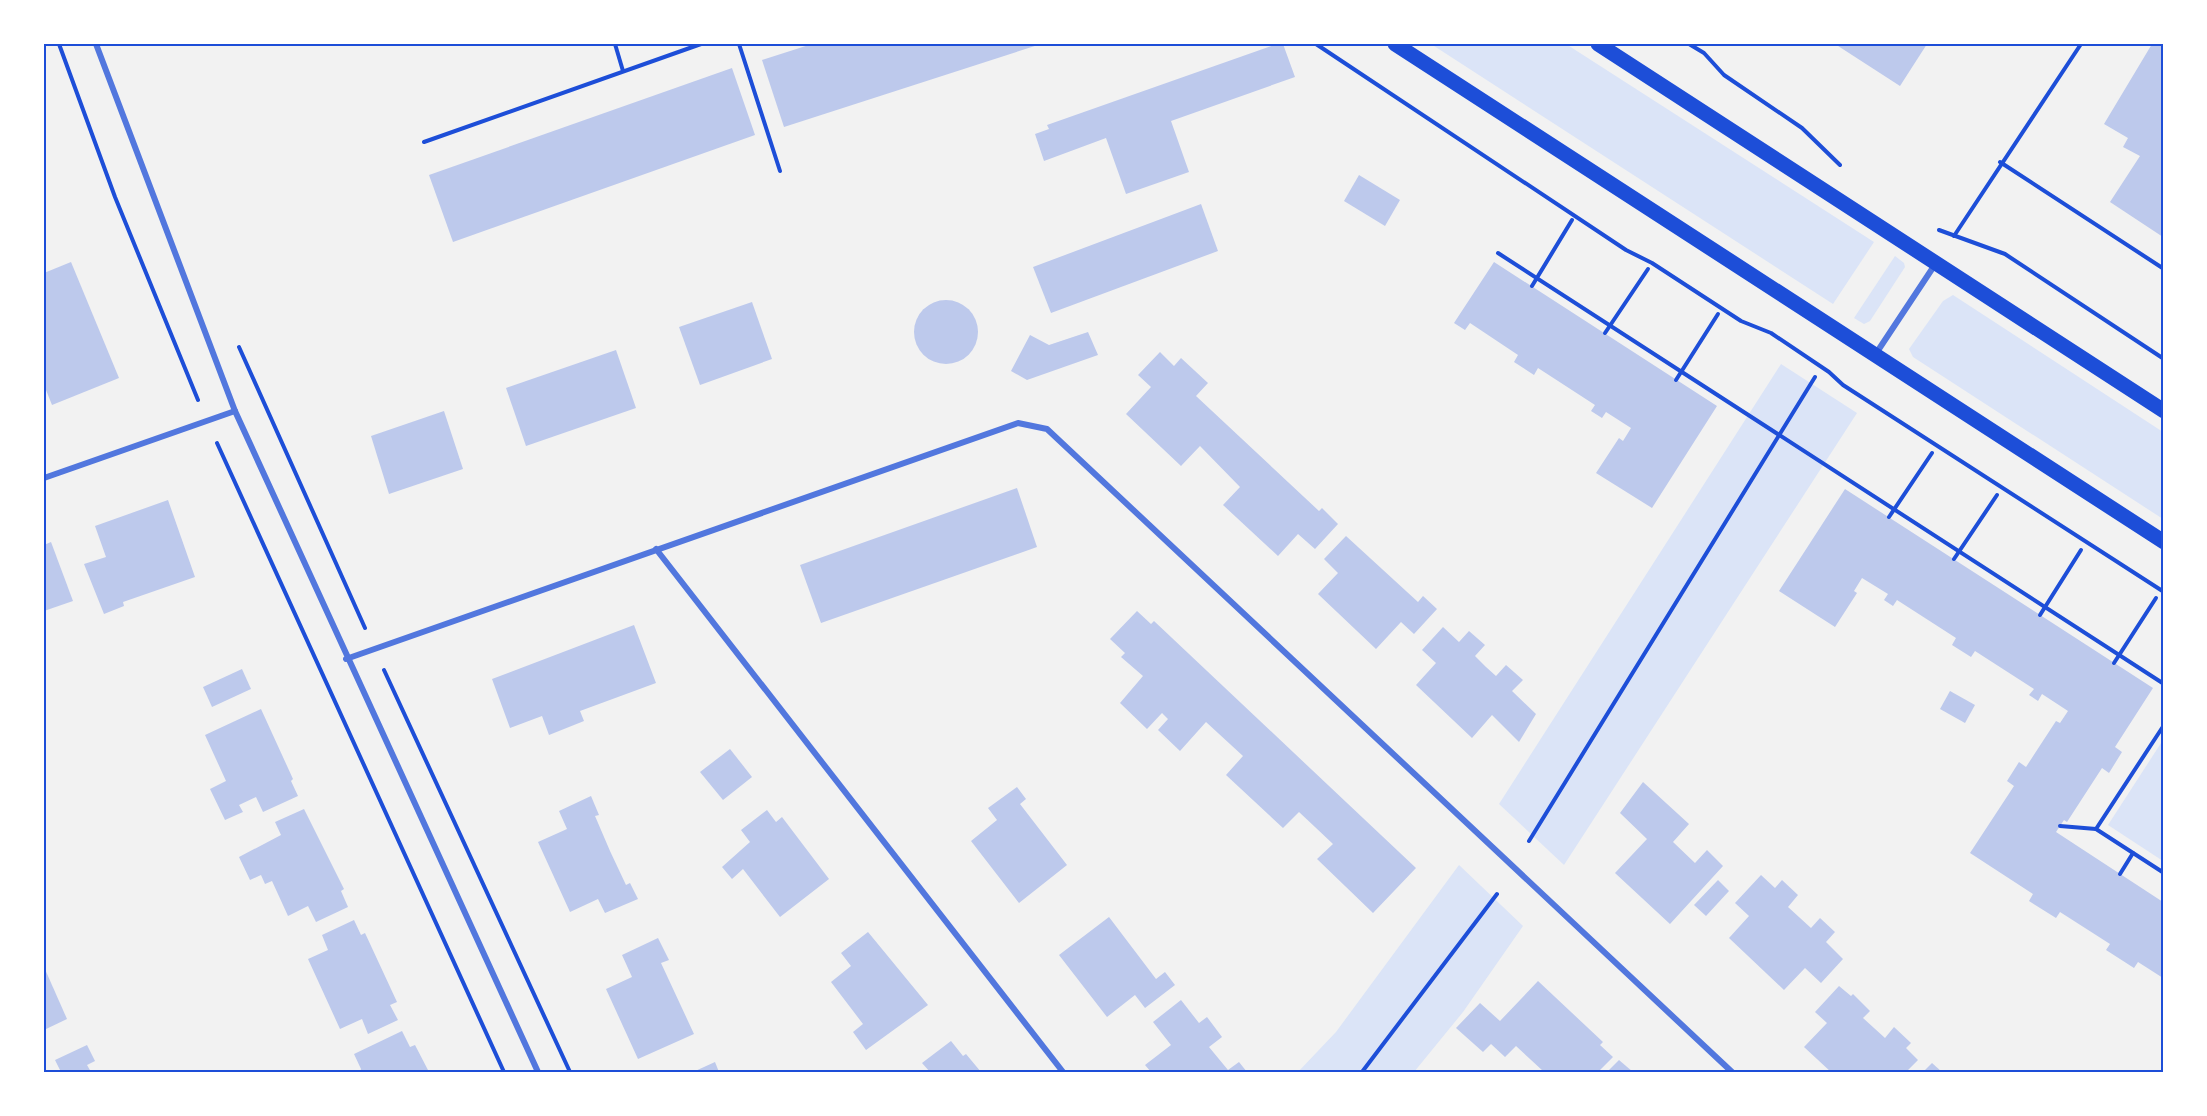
<svg xmlns="http://www.w3.org/2000/svg" width="2207" height="1116" viewBox="0 0 2207 1116" font-family="'Golos Text',sans-serif">
<style>
.green{fill:#dbe4f7}
.building{fill:#bdc9ec}
.lines{fill:none;stroke-linecap:round;stroke-linejoin:round}
.path{stroke:#1d4ed8;stroke-width:4}
.minor{stroke:#5277de;stroke-width:6}
.primary{stroke:#1d4ed8;stroke-width:15}
.neatline{fill:none;stroke:#1d4ed8;stroke-width:2}
</style>
<rect width="100%" height="100%" fill="#f2f2f2"/>
<!-- green -->
<g class="green">
<path d="M1431,44H1566L1874,242L1833,304Z"/>
<path d="M1895,256L1904,263L1905,267L1870,321L1864,324L1854,318Z"/>
<path d="M1953,295L2163,432V519L1913,357L1909,349L1943,301Z"/>
<path d="M1781,364L1857,413L1564,865L1499,804Z"/>
<path d="M2163,740L2164,861H2163L2108,825Z"/>
<path d="M1459,865L1523,926L1463,1012L1414,1072H1298L1336,1032Z"/>
</g>
<!-- building -->
<g class="building">
<path d="M812,44H1041L784,127L762,60Z"/>
<path d="M1277,44H1283L1295,77L1171,121L1189,172L1126,194L1106,138L1044,161L1035,134L1049,129L1047,125Z"/>
<path d="M1835,44H1927L1900,86Z"/>
<path d="M2152,44H2163V237L2110,202L2140,156L2123,147L2128,138L2104,124Z"/>
<path d="M732,68L755,135L453,242L429,175Z"/>
<path d="M1359,175L1400,200L1385,226L1344,201Z"/>
<path d="M1201,204L1218,251L1051,313L1033,267Z"/>
<path d="M71,262L119,378L52,405L44,385V273Z"/>
<path d="M1494,262L1717,406L1652,508L1596,473L1619,438L1623,441L1631,428L1606,412L1602,418L1591,411L1595,405L1538,368L1534,375L1514,362L1518,355L1470,323L1465,330L1454,323Z"/>
<circle cx="946" cy="332" r="32"/>
<path d="M752,302L772,359L700,385L679,327Z"/>
<path d="M1088,332L1098,355L1027,380L1011,371L1030,335L1049,345Z"/>
<path d="M616,350L636,408L526,446L506,388Z"/>
<path d="M1160,352L1174,366L1181,358L1208,383L1196,396L1319,511L1322,508L1338,524L1315,549L1298,534L1278,556L1223,505L1240,487L1200,446L1181,466L1126,414L1151,387L1138,375Z"/>
<path d="M444,411L463,469L389,494L371,436Z"/>
<path d="M1017,488L1037,547L821,623L800,565Z"/>
<path d="M1845,489L2153,688L2115,747L2122,752L2109,773L2102,768L2067,822L2064,820L2056,832L2163,902V978L2138,962L2134,968L2106,950L2110,944L2060,912L2056,918L2029,901L2033,894L1970,853L2014,786L2007,781L2019,762L2026,767L2056,721L2060,723L2068,711L2042,694L2038,701L2029,695L2034,689L1975,651L1971,657L1952,645L1956,638L1897,600L1893,606L1884,600L1888,594L1862,578L1854,591L1857,593L1835,627L1779,591Z"/>
<path d="M168,500L195,577L123,602L124,606L104,614L84,564L106,557L95,526Z"/>
<path d="M1346,536L1418,602L1423,596L1437,609L1414,634L1401,622L1376,649L1318,594L1338,573L1324,559Z"/>
<path d="M51,542L73,601L44,611V545Z"/>
<path d="M1137,611L1151,624L1154,621L1416,868L1373,913L1317,859L1333,844L1315,827L1299,812L1283,828L1226,775L1243,756L1206,722L1180,751L1158,730L1168,719L1162,713L1147,729L1120,703L1143,676L1121,657L1125,653L1110,639Z"/>
<path d="M634,625L656,683L580,711L584,721L549,735L542,716L510,728L492,679Z"/>
<path d="M1443,627L1459,642L1469,631L1485,645L1475,656L1486,667L1496,676L1506,665L1523,680L1512,691L1536,714L1519,742L1492,715L1472,738L1416,685L1436,663L1422,650Z"/>
<path d="M242,669L251,689L212,707L203,687Z"/>
<path d="M1950,691L1975,705L1965,723L1940,709Z"/>
<path d="M261,709L293,779L291,781L298,796L263,812L256,797L239,805L243,812L225,820L210,789L226,781L205,735Z"/>
<path d="M730,749L752,777L723,800L700,772Z"/>
<path d="M1643,782L1689,824L1673,842L1695,863L1707,850L1723,866L1670,924L1615,873L1647,839L1620,813Z"/>
<path d="M1017,787L1026,799L1020,804L1067,865L1019,903L971,841L997,820L988,808Z"/>
<path d="M591,796L599,815L595,816L610,851L626,885L630,883L638,899L605,913L598,899L570,912L538,842L567,829L559,811Z"/>
<path d="M304,809L344,889L341,891L348,907L316,922L308,906L288,916L272,881L265,884L261,875L250,880L239,857L281,835L275,822Z"/>
<path d="M767,810L776,822L782,817L829,879L780,917L743,869L732,879L722,867L750,842L741,830Z"/>
<path d="M1761,875L1775,888L1782,880L1798,895L1788,907L1811,928L1820,918L1835,932L1826,942L1843,959L1821,983L1805,968L1784,990L1729,938L1749,916L1735,903Z"/>
<path d="M1718,880L1729,891L1706,916L1694,905Z"/>
<path d="M1109,917L1156,979L1165,972L1175,985L1145,1008L1135,995L1107,1017L1059,955Z"/>
<path d="M354,920L361,935L365,933L397,1002L390,1005L398,1020L368,1034L362,1019L340,1029L308,959L328,950L322,935Z"/>
<path d="M868,932L928,1005L866,1050L853,1032L863,1024L831,982L851,966L841,953Z"/>
<path d="M658,938L669,960L661,963L694,1034L638,1059L606,989L632,977L622,955Z"/>
<path d="M44,967L67,1019L44,1030Z"/>
<path d="M1538,981L1603,1042L1600,1045L1613,1057L1598,1072H1542L1543,1071L1516,1046L1505,1057L1491,1044L1483,1052L1456,1028L1480,1003L1500,1021Z"/>
<path d="M1839,986L1851,996L1853,994L1870,1011L1863,1018L1885,1038L1894,1027L1911,1043L1906,1048L1918,1060L1906,1072H1831L1804,1047L1827,1023L1815,1012Z"/>
<path d="M1181,1000L1199,1023L1207,1017L1222,1037L1209,1047L1228,1070L1239,1062L1247,1072H1151L1145,1065L1171,1045L1153,1022Z"/>
<path d="M402,1031L410,1047L415,1045L429,1072H360L361,1069L354,1054Z"/>
<path d="M951,1041L963,1056L966,1054L981,1072H930L922,1063Z"/>
<path d="M87,1045L95,1061L87,1065L91,1072H61L55,1060Z"/>
<path d="M1619,1060L1633,1072H1607Z"/>
<path d="M715,1062L719,1072H693Z"/>
<path d="M1932,1063L1942,1072H1923Z"/>
</g>
<g class="lines">
<!-- path -->
<g class="path">
<path d="M59,44L115,197L198,400"/>
<path d="M615,44L623,71"/>
<path d="M739,44L780,171"/>
<path d="M1316,44L1626,250L1652,263L1741,321L1771,333L1829,372L1843,385L2164,592"/>
<path d="M1689,44L1704,53L1724,75L1802,128L1840,165"/>
<path d="M424,142L701,44"/>
<path d="M2000,162L2164,269"/>
<path d="M1939,230L2005,254L2164,359"/>
<path d="M1954,236L2081,44"/>
<path d="M1498,253L2164,684"/>
<path d="M1532,286L1572,220"/>
<path d="M1605,333L1648,269"/>
<path d="M239,347L365,628"/>
<path d="M1676,380L1718,314"/>
<path d="M217,443L504,1072"/>
<path d="M1889,517L1932,453"/>
<path d="M1954,559L1997,495"/>
<path d="M2040,615L2081,550"/>
<path d="M2114,663L2156,598"/>
<path d="M384,670L570,1072"/>
<path d="M2164,725L2096,829L2164,873"/>
<path d="M2060,826L2096,829"/>
<path d="M1529,841L1815,377"/>
<path d="M2120,874L2133,853"/>
<path d="M1362,1072L1497,894"/>
</g>
<!-- minor -->
<g class="minor">
<path d="M96,44L235,411L538,1072"/>
<path d="M1875,355L1936,263"/>
<path d="M44,478L235,411"/>
<path d="M656,549L1063,1072"/>
<path d="M346,659L1018,423L1047,429L1732,1072"/>
</g>
<!-- primary -->
<g class="primary">
<path d="M1395,44L2164,542"/>
<path d="M1598,44L2164,411"/>
</g>
</g>
<!-- border -->
<rect width="2207" height="1116" fill="none" stroke="#ffffff" stroke-width="90"/>
<rect x="45" y="45" width="2117" height="1026" class="neatline"/>
</svg>
